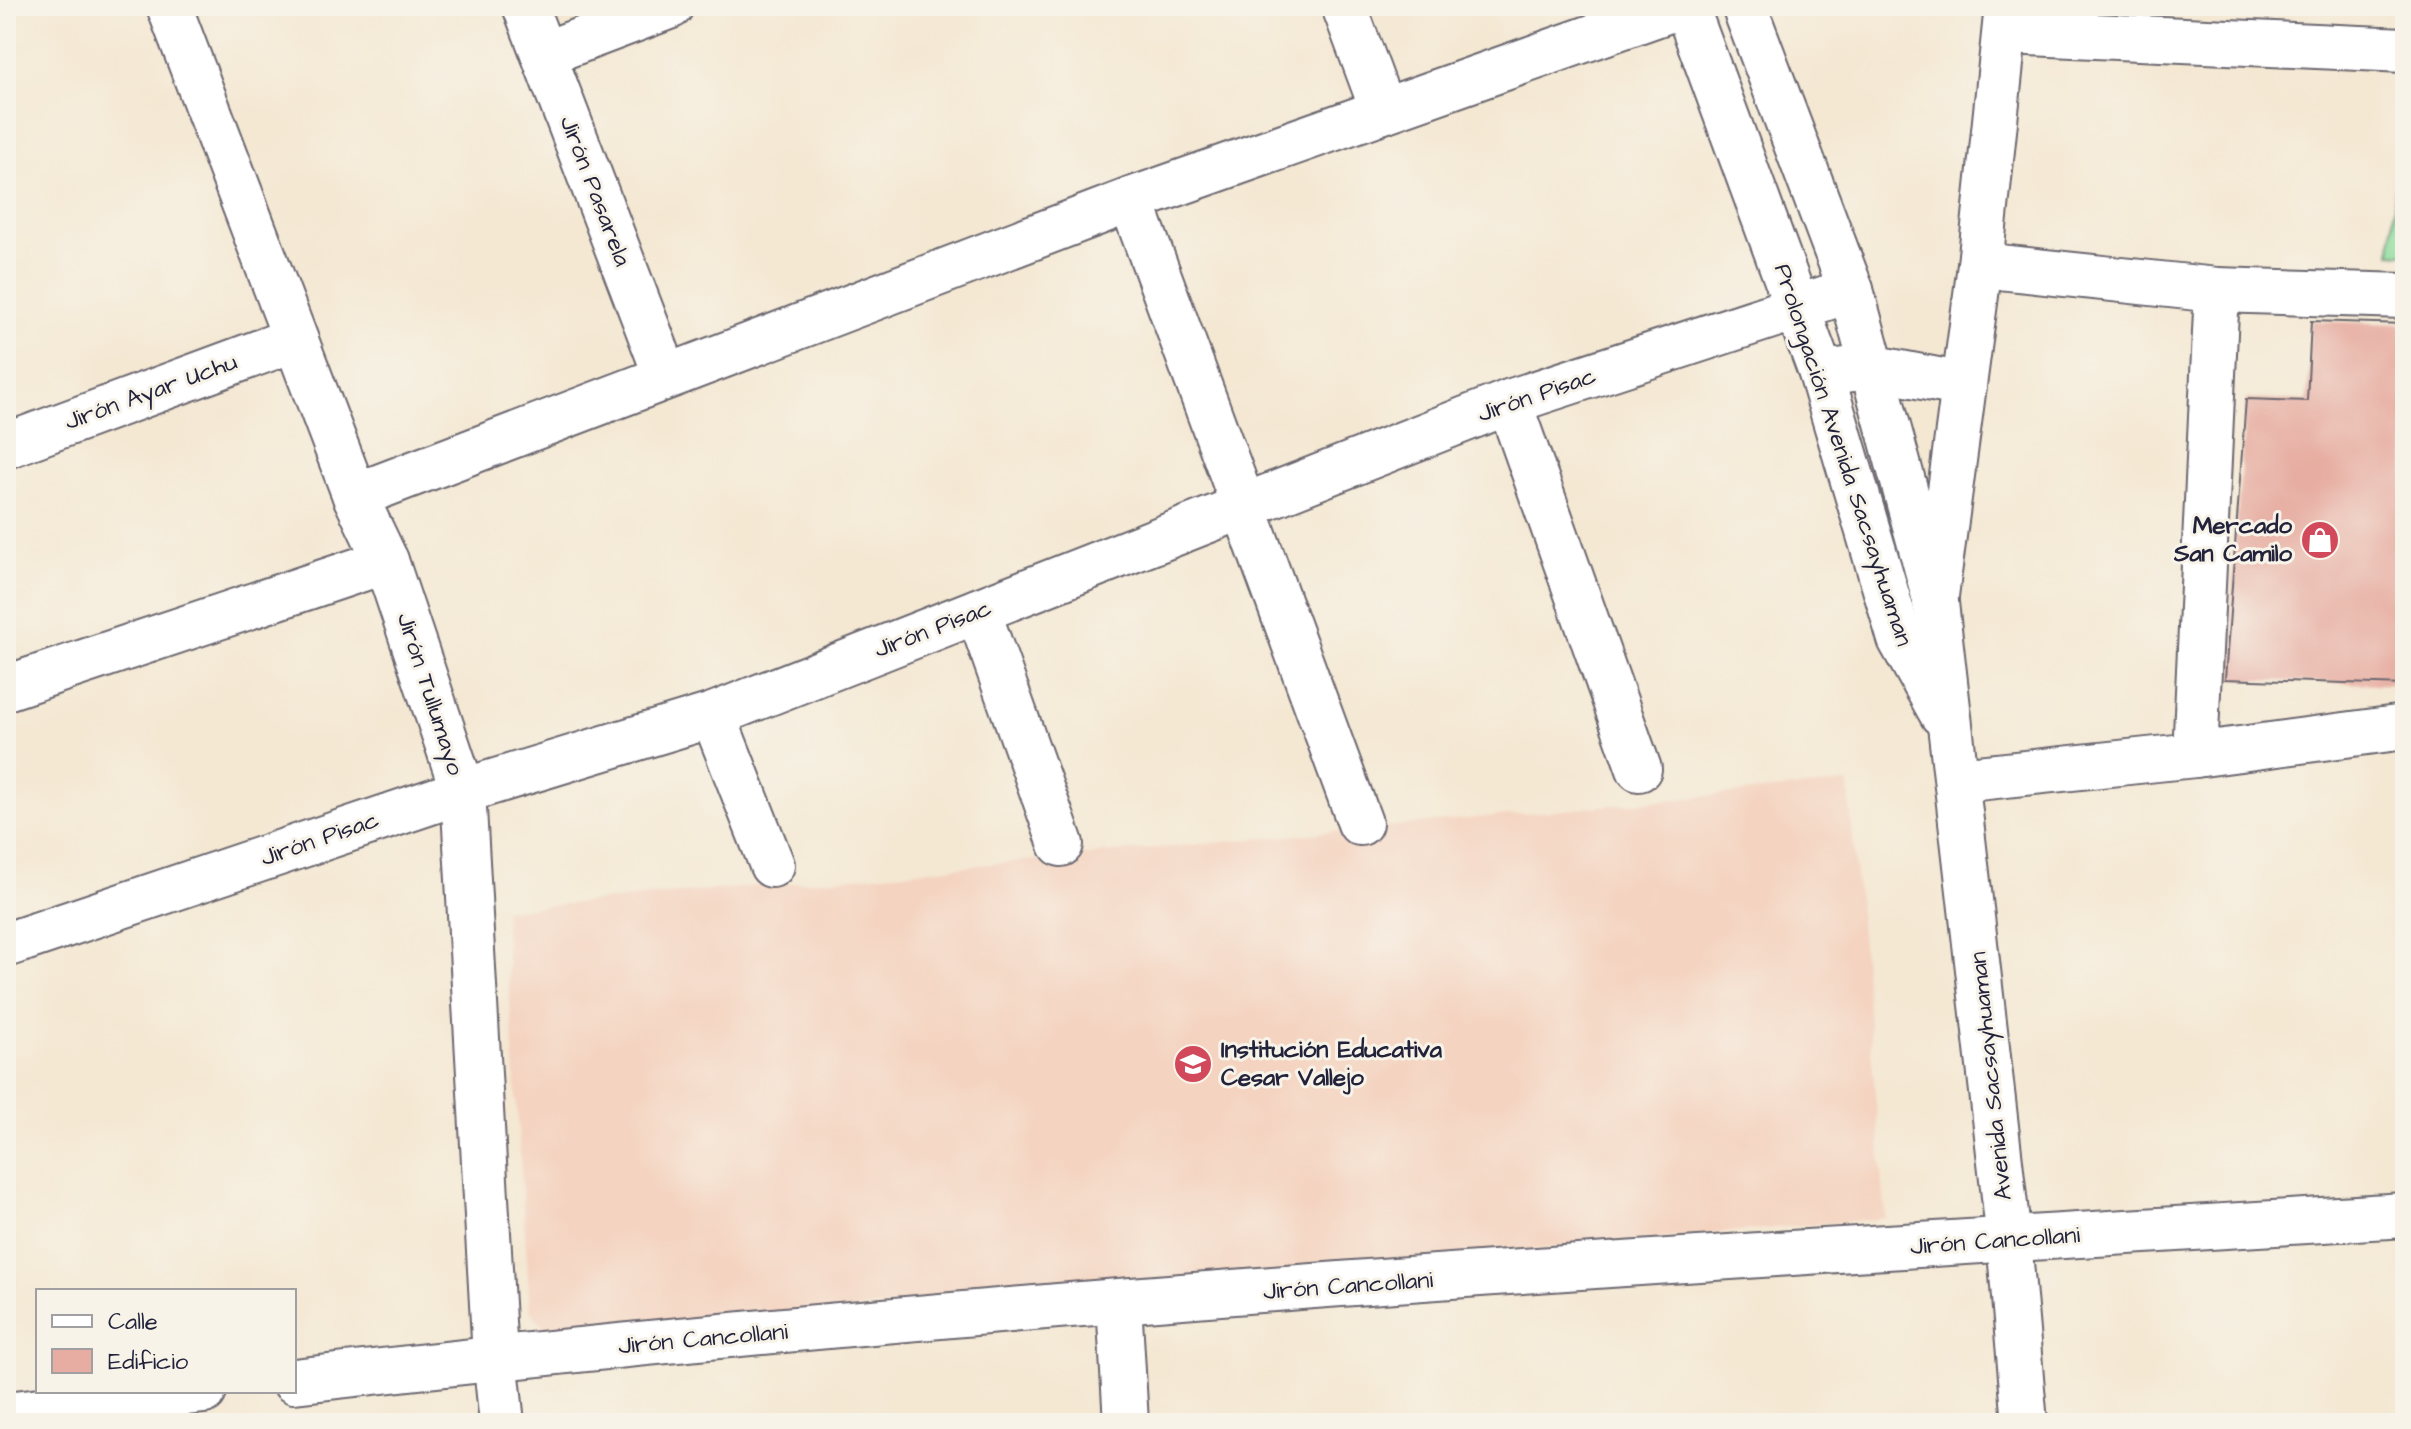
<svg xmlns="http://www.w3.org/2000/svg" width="2411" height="1429" viewBox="0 0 2411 1429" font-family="'Architects Daughter',sans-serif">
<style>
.built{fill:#f4d3c0}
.green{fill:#8cdc9b;stroke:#577f6b;stroke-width:2}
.building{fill:#e7ada2}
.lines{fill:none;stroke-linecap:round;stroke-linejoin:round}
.minor-casing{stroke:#6c6770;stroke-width:48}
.tertiary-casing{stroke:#6c6770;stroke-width:48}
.minor{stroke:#fff;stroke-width:44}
.tertiary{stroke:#fff;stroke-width:44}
.labels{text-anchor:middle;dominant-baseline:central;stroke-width:6;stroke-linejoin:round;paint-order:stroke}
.street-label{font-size:24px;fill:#22223b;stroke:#f7f3e8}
.poi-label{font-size:24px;font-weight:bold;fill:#22223b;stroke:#f7f3e8;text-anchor:end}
</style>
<rect width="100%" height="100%" fill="#f7f3e8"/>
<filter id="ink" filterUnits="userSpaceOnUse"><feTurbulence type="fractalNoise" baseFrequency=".0125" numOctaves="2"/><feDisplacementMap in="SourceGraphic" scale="16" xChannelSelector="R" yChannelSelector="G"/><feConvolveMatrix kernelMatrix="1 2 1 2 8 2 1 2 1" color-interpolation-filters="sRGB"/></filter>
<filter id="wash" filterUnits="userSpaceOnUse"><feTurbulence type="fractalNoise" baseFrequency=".006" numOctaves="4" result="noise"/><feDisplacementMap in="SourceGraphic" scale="32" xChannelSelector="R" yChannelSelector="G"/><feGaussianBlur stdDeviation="1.8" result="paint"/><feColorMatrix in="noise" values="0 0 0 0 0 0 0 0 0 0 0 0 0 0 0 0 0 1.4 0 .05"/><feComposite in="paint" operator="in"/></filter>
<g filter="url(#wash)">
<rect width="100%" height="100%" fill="#f4e8d3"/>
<!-- built -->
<path class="built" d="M1848,783L1886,1218L551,1336L530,1310L504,910Z"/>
<!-- green -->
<path class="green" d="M2404,62H2405V254L2391,253Z"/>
<g id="blocks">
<!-- building -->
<path class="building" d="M2311,321L2405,324V685L2225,679L2246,399L2307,401Z"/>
</g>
</g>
<g filter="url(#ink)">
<use href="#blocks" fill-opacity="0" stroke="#6c6770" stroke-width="2"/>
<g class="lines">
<!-- minor casing -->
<g class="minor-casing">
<g id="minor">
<path d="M169,6L355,496L386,561L463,791L495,1357L502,1423"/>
<path d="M525,6L666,376"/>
<path d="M1344,6L1383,111"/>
<path d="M2006,32L2405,50"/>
<path d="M544,54L671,6"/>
<path d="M1131,200L1360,823"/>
<path d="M1980,265L2217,290L2405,296"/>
<path d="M1821,373L1870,367L1964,385"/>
<path d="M1509,402L1639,769"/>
<path d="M6,446L295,339"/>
<path d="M355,496L1131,200L1680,6"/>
<path d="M1935,603L1980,265L2007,6"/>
<path d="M978,611L1061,844"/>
<path d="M6,688L386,561"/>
<path d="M713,715L772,865"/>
<path d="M2195,755L2217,290"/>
<path d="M1958,780L2195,755L2405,727"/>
<path d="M6,945L463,791L713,715L1509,402L1851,290"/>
<path d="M1119,1302L1126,1423"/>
<path d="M294,1381C995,1299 1701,1258 2405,1215"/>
<path d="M6,1414L204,1391"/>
</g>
</g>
<!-- tertiary casing -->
<g class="tertiary-casing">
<g id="tertiary">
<path d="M1686,6L1821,373L1900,639L1942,714"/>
<path d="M1744,6L1851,290L1936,603L2009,1240L2025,1423"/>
</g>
</g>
<!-- minor -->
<use href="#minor" class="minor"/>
<!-- tertiary -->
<use href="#tertiary" class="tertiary"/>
</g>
</g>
<!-- icons -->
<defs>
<g id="shop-disc" transform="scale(2)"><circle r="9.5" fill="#d1495b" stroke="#f7f3e8"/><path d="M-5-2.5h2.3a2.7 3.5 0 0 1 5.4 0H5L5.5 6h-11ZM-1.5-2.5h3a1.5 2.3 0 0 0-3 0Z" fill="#fff"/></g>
<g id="school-disc" transform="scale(2)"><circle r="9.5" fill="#d1495b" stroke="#f7f3e8"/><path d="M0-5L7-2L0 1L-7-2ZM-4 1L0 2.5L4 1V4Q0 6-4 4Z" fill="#fff"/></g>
</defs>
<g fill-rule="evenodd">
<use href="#shop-disc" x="2320" y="540"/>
<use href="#school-disc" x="1193" y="1064"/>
</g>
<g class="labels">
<!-- street labels -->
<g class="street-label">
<text transform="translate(595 191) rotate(69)">Jirón Pasarela</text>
<text transform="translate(151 392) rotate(-20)">Jirón Ayar Uchu</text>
<text transform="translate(1537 395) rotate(-19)">Jirón Pisac</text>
<text transform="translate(1843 455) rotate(72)">Prolongación Avenida Sacsayhuaman</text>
<text transform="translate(933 629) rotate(-21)">Jirón Pisac</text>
<text transform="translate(430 694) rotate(72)">Jirón Tullumayo</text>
<text transform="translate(320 839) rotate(-19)">Jirón Pisac</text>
<text transform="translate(1991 1076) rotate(-96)">Avenida Sacsayhuaman</text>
<text transform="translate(1995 1241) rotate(-4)">Jirón Cancollani</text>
<text transform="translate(1348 1286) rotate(-4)">Jirón Cancollani</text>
<text transform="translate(703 1339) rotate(-5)">Jirón Cancollani</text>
</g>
<!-- poi labels -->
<g class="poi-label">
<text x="2292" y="526">Mercado<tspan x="2292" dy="28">San Camilo</tspan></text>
<text x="1221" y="1050" text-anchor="start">Institución Educativa<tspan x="1221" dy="28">Cesar Vallejo</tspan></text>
</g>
</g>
<!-- margin -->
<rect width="2411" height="1429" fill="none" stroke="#f7f3e8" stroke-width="32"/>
<!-- legend -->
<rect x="36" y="1289" width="260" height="104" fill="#f7f3e8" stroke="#a29fa3" stroke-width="2"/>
<rect x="52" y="1315" width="40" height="12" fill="#ffffff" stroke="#a29fa3" stroke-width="2"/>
<text x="108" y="1329" font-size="24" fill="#22223b">Calle</text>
<rect x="52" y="1349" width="40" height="24" fill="#e7ada2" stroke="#a29fa3" stroke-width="2"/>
<text x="108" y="1369" font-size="24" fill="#22223b">Edificio</text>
</svg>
